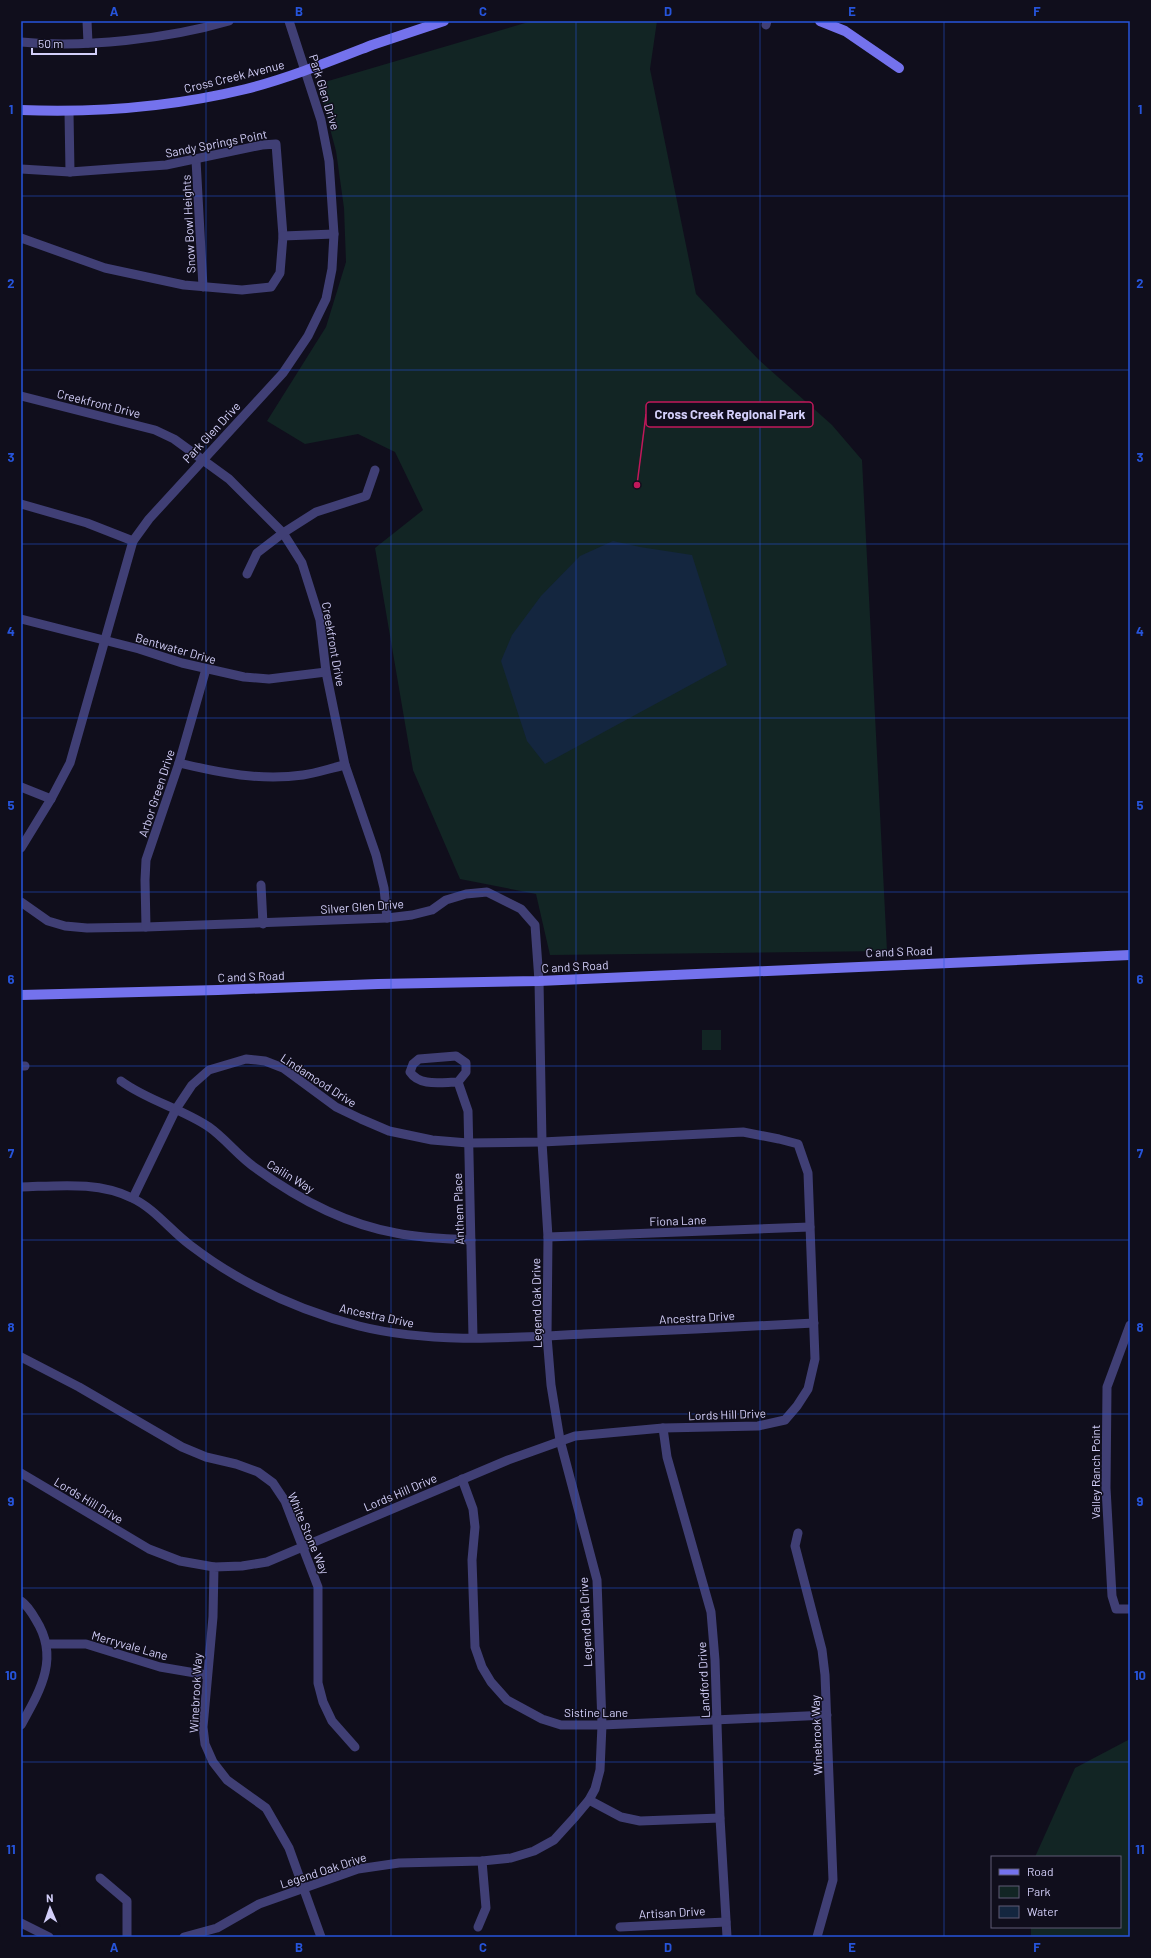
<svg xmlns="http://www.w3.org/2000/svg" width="1151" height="1958" viewBox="0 0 1151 1958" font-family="Barlow,sans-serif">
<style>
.green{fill:#122524}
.water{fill:#14263f}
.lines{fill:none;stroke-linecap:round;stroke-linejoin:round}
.street{stroke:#403f75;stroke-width:9}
.secondary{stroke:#7472ed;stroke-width:10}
.grid{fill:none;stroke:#2654da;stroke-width:1;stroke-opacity:0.55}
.labels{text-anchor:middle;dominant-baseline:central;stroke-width:3;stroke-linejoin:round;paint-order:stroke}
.street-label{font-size:12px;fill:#d3cff9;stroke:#100e1c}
.leader{fill:none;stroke:#c2185b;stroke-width:1.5}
.callout-dot{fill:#c2185b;stroke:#100e1c;stroke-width:1.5}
.callout{fill:#100e1c;stroke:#c2185b;stroke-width:1.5}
.callout-label{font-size:13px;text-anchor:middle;font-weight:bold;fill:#d3cff9}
.neatline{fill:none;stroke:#2654da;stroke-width:1.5}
.grid-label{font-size:13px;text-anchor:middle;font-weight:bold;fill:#2654da}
</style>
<rect width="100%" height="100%" fill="#100e1c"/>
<!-- green -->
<g class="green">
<path d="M532,21H657L650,69L696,294L759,360L832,425L862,460L887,951L550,955L536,894L460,879L413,770L375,548L423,510L395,452L358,434L305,444L267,421L326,327L346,262L344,208L336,151L318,84Z"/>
<rect x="702" y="1030" width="19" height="20"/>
<path d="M1130,1739V1937H1031V1927H1120V1857H1035L1075,1768Z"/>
</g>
<!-- water -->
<path class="water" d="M613,541L640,547L692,555L727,665L545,764L527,741L501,661L512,635L541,596L580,556Z"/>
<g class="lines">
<!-- street -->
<g class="street">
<path d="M87,21L88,43"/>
<path d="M766,25L767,21"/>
<path d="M21,42C85,48 167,39 229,21"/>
<path d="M69,112L70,172"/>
<path d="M196,160L203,287"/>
<path d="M21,169L70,172L166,165L262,145L276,144L283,236L280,273L271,287L242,290L184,285L105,268L21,238"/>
<path d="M283,236L334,234"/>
<path d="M21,396L155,430L174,439L229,479L283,533L302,563L320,620L326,672L345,765L376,855L384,888L387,918"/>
<path d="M21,504L87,523L133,541"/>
<path d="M247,574L257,553L283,533L316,512L366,496L375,470"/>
<path d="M21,619L139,649L182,663L244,677L269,679L326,672"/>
<path d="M179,763C220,773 261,781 303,775C317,773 331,768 345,765"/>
<path d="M21,787L51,799"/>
<path d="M21,848L51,799L70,763L133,541L149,519L283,373L308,336L326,299L332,269L334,234L329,161L321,120L289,21"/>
<path d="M261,885L263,924"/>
<path d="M21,902L48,921L65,926L87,928L146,927L387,918L412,915L432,910L446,900L466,894L487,892L521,909L535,925L539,981L542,1142L548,1237L547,1336L551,1385L560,1440L597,1580L602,1725L600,1770L595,1789L589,1800L574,1818L554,1840L534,1851L511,1858L482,1861L399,1863L358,1869L259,1904L217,1928L184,1937"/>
<path d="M146,927L145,880L146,860L179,763L206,669"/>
<path d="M21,1066H25"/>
<path d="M121,1081C148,1101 181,1108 209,1127C226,1139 239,1157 257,1169C298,1199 346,1224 396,1233C420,1238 446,1239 471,1240"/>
<path d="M458,1082C442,1082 420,1087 410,1072L413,1064L419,1059L456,1056L466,1063V1072L458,1082L468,1111L473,1337"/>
<path d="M21,1187C58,1186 98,1181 132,1198C154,1208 171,1231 190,1245C241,1284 297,1310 359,1326C431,1344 510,1338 584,1334C661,1331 737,1327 814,1323"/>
<path d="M133,1198L176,1109L192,1085L209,1070L246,1059L265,1061L283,1068L336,1107L361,1119L389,1131L432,1140L468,1143L542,1142L743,1132L779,1139L798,1144L808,1173L815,1359L808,1389L797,1406L785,1420L758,1426L663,1428L575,1436L508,1460L267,1562L242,1566L214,1567L213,1617L203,1727L205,1744L213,1762L227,1780L266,1808L289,1848L321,1937"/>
<path d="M548,1237L810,1227"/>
<path d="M1130,1325L1107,1387L1106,1488L1112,1596L1116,1609H1130"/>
<path d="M21,1357L79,1387L182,1447L206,1457L236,1464L258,1472L273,1483L285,1501L318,1587V1683L323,1702L332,1721L355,1747"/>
<path d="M663,1428L667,1457L711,1612L715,1660L720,1818L727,1937"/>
<path d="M21,1473L149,1549L180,1561L214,1567"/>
<path d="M462,1479L473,1509L475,1527L472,1560L475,1647L482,1667L491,1682L507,1700L542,1719L561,1725H602L827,1715"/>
<path d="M798,1533L795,1546L822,1650L825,1675L833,1880L817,1937"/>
<path d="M21,1601C27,1605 32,1613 36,1620C60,1658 40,1691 21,1725"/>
<path d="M47,1644H86L160,1667L207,1675"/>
<path d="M589,1800L621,1817L640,1821L720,1818"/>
<path d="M100,1878L127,1901V1937"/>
<path d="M21,1923L49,1937"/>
<path d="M478,1927L486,1908L482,1861"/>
<path d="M620,1927L726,1922"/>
</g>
<!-- secondary -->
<g class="secondary">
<path d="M820,21L845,31L899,68"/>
<path d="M21,110C97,113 172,107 246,89C289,78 331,61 372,45C396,37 420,29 444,21"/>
<path d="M21,995L218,990L378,984L539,981L1130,955"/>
</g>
</g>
<!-- grid -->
<path class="grid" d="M206,21V1937M391,21V1937M576,21V1937M760,21V1937M944,21V1937M21,196H1130M21,370H1130M21,544H1130M21,718H1130M21,892H1130M21,1066H1130M21,1240H1130M21,1414H1130M21,1588H1130M21,1762H1130"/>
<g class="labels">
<!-- street labels -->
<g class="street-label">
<text transform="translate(234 76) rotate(-14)">Cross Creek Avenue</text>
<text transform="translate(325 92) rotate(73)">Park Glen Drive</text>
<text transform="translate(216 143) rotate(-11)">Sandy Springs Point</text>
<text transform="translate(188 224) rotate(-93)">Snow Bowl Heights</text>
<text transform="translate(99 403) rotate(14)">Creekfront Drive</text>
<text transform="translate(211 432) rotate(-47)">Park Glen Drive</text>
<text transform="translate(334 644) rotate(80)">Creekfront Drive</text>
<text transform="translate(176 648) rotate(16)">Bentwater Drive</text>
<text transform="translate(156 793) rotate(-72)">Arbor Green Drive</text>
<text transform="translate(362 906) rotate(-4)">Silver Glen Drive</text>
<text transform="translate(899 951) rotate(-2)">C and S Road</text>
<text transform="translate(575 966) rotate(-3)">C and S Road</text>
<text transform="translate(251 976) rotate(-2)">C and S Road</text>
<text transform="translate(319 1080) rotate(33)">Lindamood Drive</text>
<text transform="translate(291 1176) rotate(31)">Cailin Way</text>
<text transform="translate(458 1209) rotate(-92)">Anthem Place</text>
<text transform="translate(678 1220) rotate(-2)">Fiona Lane</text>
<text transform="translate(536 1303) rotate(-91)">Legend Oak Drive</text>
<text transform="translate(377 1315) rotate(12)">Ancestra Drive</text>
<text transform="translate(697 1317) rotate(-3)">Ancestra Drive</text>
<text transform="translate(727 1414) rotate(-2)">Lords Hill Drive</text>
<text transform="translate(1095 1472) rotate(-90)">Valley Ranch Point</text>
<text transform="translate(400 1492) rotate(-23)">Lords Hill Drive</text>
<text transform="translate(89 1500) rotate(31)">Lords Hill Drive</text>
<text transform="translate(309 1533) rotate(67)">White Stone Way</text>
<text transform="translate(585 1622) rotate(-93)">Legend Oak Drive</text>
<text transform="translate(130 1645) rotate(16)">Merryvale Lane</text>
<text transform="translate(703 1680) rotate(-93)">Landford Drive</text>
<text transform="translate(195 1693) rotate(-87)">Winebrook Way</text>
<text x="596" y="1712">Sistine Lane</text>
<text transform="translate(816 1735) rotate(-92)">Winebrook Way</text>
<text transform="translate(323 1870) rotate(-18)">Legend Oak Drive</text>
<text transform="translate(672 1912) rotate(-3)">Artisan Drive</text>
</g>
</g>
<!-- callouts -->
<path class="leader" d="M637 485L646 414"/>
<circle class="callout-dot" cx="637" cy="485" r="4"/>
<rect class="callout" x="646" y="402" width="167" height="25" rx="4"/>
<g class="callout-label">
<text x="730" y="419">Cross Creek Regional Park</text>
</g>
<!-- border -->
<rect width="1151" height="1958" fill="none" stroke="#100e1c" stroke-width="44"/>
<!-- legend -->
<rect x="991" y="1856" width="130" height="72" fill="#100e1c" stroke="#5e5b74"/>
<rect x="999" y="1869" width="20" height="6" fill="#7472ed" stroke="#5e5b74"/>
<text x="1027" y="1876" font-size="12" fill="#d3cff9">Road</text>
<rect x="999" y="1886" width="20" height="12" fill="#122524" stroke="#5e5b74"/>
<text x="1027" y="1896" font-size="12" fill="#d3cff9">Park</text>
<rect x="999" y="1906" width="20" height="12" fill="#14263f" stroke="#5e5b74"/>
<text x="1027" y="1916" font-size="12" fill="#d3cff9">Water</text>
<!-- north arrow -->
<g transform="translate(50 1908) rotate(358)" stroke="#100e1c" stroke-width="3" paint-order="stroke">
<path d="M0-3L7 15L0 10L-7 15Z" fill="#d3cff9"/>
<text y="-6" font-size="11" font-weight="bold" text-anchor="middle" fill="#d3cff9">N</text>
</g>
<!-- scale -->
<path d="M32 48v6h64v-6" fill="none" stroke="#d3cff9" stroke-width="2"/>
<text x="38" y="48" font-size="12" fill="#d3cff9" stroke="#100e1c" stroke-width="3" paint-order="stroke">50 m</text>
<rect x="22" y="22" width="1107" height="1914" class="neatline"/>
<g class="grid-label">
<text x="114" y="16">A</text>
<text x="299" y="16">B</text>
<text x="483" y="16">C</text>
<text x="668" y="16">D</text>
<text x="852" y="16">E</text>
<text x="1037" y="16">F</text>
<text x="11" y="114">1</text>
<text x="1140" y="114">1</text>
<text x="11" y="288">2</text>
<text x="1140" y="288">2</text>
<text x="11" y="462">3</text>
<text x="1140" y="462">3</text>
<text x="11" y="636">4</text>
<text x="1140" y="636">4</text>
<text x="11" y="810">5</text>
<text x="1140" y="810">5</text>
<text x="11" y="984">6</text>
<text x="1140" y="984">6</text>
<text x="11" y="1158">7</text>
<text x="1140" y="1158">7</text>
<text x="11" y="1332">8</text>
<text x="1140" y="1332">8</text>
<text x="11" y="1506">9</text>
<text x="1140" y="1506">9</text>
<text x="11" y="1680">10</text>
<text x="1140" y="1680">10</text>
<text x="11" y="1854">11</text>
<text x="1140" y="1854">11</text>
<text x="114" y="1952">A</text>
<text x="299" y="1952">B</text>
<text x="483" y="1952">C</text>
<text x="668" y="1952">D</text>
<text x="852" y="1952">E</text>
<text x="1037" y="1952">F</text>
</g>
</svg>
